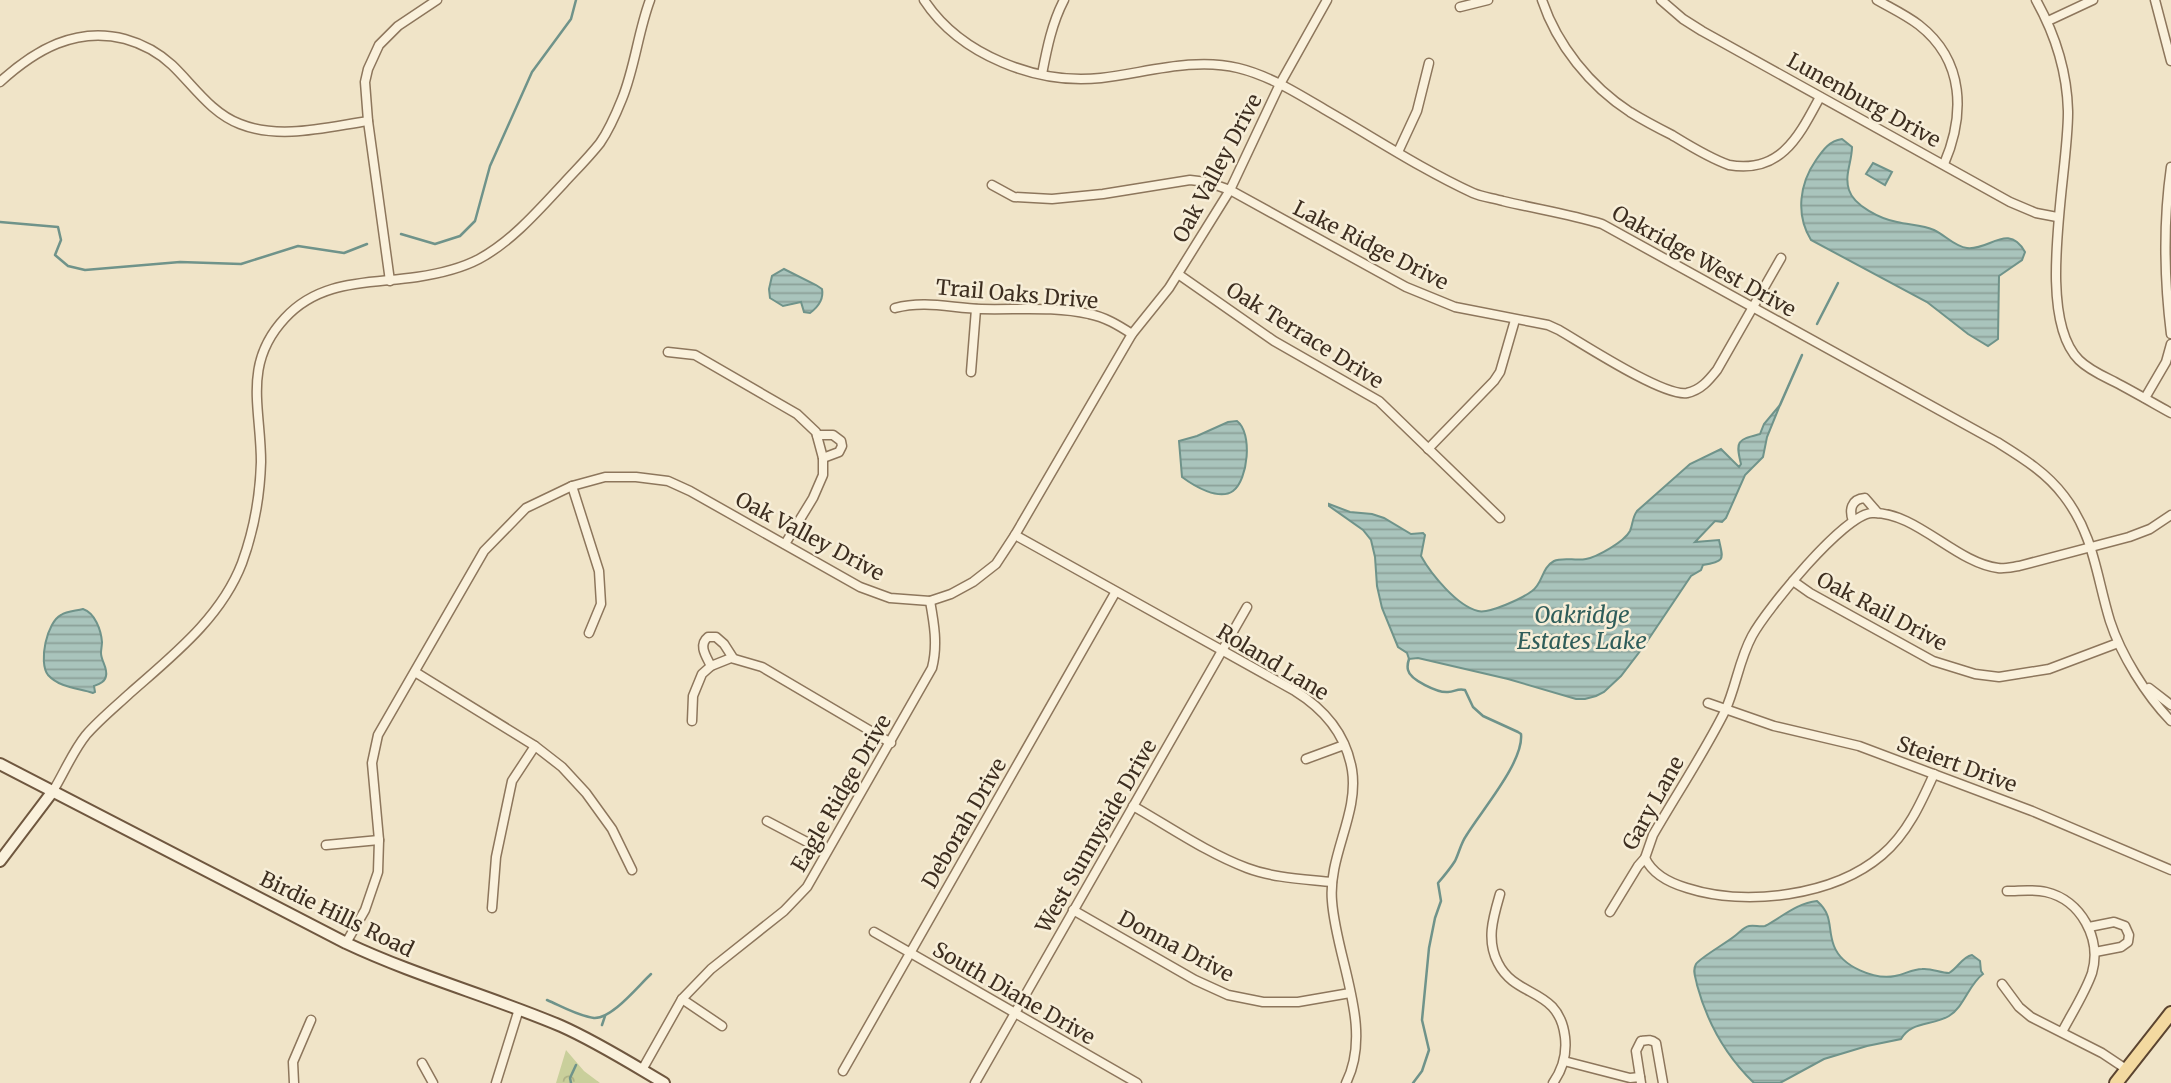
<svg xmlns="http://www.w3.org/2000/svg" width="2171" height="1083" viewBox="0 0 2171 1083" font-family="Merriweather,serif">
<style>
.forest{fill:url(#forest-crowns)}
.water{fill:url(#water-rules);stroke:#6f938a;stroke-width:2}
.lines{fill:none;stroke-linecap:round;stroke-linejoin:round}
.stream{stroke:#6f938a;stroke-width:2.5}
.street-casing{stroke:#8d765c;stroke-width:11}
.secondary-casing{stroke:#6f573f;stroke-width:14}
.primary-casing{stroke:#5b4430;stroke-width:16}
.street{stroke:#faf1dc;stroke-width:8}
.secondary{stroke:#faf1dc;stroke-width:10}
.primary{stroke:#f3d9a0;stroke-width:12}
.labels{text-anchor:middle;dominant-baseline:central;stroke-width:5;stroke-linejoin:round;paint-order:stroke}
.street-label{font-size:21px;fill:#3d2e20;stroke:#f7eed8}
.water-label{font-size:23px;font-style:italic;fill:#2f5d5a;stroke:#f7eed8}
</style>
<defs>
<pattern id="forest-crowns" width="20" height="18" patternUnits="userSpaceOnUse" patternTransform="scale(1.75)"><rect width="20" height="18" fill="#c9cf9b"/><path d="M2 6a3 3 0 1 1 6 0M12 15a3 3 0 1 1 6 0" fill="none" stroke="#aeb285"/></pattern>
<pattern id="water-rules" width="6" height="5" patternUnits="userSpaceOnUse" patternTransform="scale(1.75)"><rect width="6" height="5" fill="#a9c4bc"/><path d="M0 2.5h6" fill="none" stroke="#8ba098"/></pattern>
</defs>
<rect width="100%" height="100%" fill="#f0e4c8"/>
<!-- forest -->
<path class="forest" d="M566,1050L584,1071L600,1083H556Z"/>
<!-- water -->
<g class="water">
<path d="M1842,139L1852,147C1852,162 1844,175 1849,190C1854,206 1881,219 1897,222C1909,225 1923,225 1934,230C1945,235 1955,247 1967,248C1989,251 2008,222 2025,252L2022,260L1999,276L1998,339L1988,346L1968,334L1927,302L1811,240C1795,214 1800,183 1816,160C1823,150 1829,141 1842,139Z"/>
<path d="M1873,163L1892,172L1885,185L1866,174Z"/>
<path d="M784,269L816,285L822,289C824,299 818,307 810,313L804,312L801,302L783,306L770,298L769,289L772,276Z"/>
<path d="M1780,405L1767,437L1763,457L1745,475L1726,518L1722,522L1715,521L1695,542L1719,540C1723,559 1726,561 1703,565L1701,570L1691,576L1644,646L1621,676L1604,692L1596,696L1585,699H1576L1508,679L1418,658L1409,659L1407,653L1398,647L1382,608L1377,586L1375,557L1371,540L1363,530L1329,506V504L1350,512L1372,514L1384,518L1411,534L1423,533L1425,535L1421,556C1431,574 1457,606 1478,611C1489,614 1523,598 1532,591C1543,584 1541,568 1554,561C1562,557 1576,561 1586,559C1597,557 1624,542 1630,531C1633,524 1632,518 1637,511L1690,464L1721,449L1739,467L1741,464C1735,440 1738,440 1760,434L1764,424Z"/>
<path d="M1237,421C1253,433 1248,480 1233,491C1219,501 1194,486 1182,477L1179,441L1197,436L1228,422Z"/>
<path d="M83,609C95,613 101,630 102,642C102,646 101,649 101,653C101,661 108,668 106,676C105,682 99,684 94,686L95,692L93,693C78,688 60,688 48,675C38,662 47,622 61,615C67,611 76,611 83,609Z"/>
<path d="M1817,901C1834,916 1827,928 1834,946C1842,967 1875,980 1895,976C1905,974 1913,969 1922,969C1932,968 1940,973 1949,973C1958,968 1962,957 1972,955L1980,961L1981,971L1983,974C1969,984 1964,1007 1949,1016C1932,1026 1911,1021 1901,1039L1867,1046L1824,1059L1780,1083H1754C1726,1056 1707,1022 1697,985C1696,978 1692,971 1696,964C1701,957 1728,942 1736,935C1740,932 1744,927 1749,926C1755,925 1759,927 1765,926C1782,917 1797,903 1817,901Z"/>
</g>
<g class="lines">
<!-- stream -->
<g class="stream">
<path d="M0,222L58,227L61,240L55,255L68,266L85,270L180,262L241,264L298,246L344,253L367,244"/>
<path d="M401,234L435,244L460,236L475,221L490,166L532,72L571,19L576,0"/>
<path d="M1817,324L1838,283"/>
<path d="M1780,405L1802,355"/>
<path d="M1409,659C1408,662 1407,666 1408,670C1410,680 1438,693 1448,692C1455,692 1457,688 1465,690L1473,707L1483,716L1518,732L1521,734C1524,762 1481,811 1466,836C1461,843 1459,853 1455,861C1450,869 1444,876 1438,883L1441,901L1435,918L1429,948L1422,1020L1429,1050L1422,1071L1413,1083"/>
<path d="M547,1000C561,1006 578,1016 594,1018C612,1019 638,986 651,974"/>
<path d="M602,1025L605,1016"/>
<path d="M571,1083L570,1078L576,1065"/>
</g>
<!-- street casing -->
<g class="street-casing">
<g id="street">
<path d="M924,0C960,55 1037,85 1101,78C1145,73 1193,57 1238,68C1271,76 1300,95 1329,112C1376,139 1423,170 1473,193C1482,197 1493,198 1503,201C1536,209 1569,214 1602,224L1997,442C2021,457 2046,472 2064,496C2094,535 2096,575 2110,621C2121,655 2146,695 2171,721"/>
<path d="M1542,0C1557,45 1590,86 1630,112C1643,120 1658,128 1672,135C1690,146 1709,158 1729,165C1781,174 1799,136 1820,97"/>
<path d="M1661,0L1683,19L1702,31L2010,202L2036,213L2057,217"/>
<path d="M1877,0C1891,8 1906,15 1919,25C1965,61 1965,115 1944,164"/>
<path d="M2036,0C2055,34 2067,72 2068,111C2069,171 2034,315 2079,360C2089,370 2103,376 2115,382C2134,392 2153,403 2171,413"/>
<path d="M2155,0L2171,61"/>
<path d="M1460,7L1488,0"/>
<path d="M2048,21L2093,0"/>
<path d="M1042,74C1047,48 1052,23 1064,0"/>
<path d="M0,82C35,50 76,26 125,39C143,44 158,52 172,65C193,85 211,113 240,124C280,140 327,127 368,121"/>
<path d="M1398,152L1417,111L1429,63"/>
<path d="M2171,167C2163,223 2164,277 2171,334"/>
<path d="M992,185L1014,197L1052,199L1103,194L1190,180L1207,182L1230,190L1406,287L1455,307L1548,325L1559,330C1583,344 1664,397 1687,393C1701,390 1709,380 1717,370L1781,258"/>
<path d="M1178,274L1274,341L1379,401L1500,518"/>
<path d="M390,281L368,121L365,82L368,69L379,45L398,26L437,0"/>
<path d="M895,308C925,300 951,308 981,309C1016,310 1054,306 1089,314C1105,317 1118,325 1132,334"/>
<path d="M668,352L695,355L797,414L816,432L823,458V475L813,498L785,544"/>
<path d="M971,372L976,309"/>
<path d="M2145,398L2166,362L2171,344"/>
<path d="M817,435H833L841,441L842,446L839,452L823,458"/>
<path d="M1428,449L1494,381L1500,372L1515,320"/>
<path d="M572,486L599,571L601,604L589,633"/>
<path d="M1853,521C1849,510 1851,499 1865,498L1878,513"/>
<path d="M1015,535L1295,691C1324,709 1346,734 1352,770C1359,814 1328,856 1332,901C1336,959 1374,1028 1346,1083"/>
<path d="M1793,581L1810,593L1933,661L1975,674L1999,677L2049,669L2118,643"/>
<path d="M711,666C706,656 698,645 708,637H716L724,644L733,658"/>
<path d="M415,672L535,746L562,767L586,793L612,829L632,870"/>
<path d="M2149,688L2171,705"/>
<path d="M1708,703L1774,726L1859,746L2032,811L2171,870"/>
<path d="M692,721L693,696L702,674L711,666L731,658L762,667L891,743"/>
<path d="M1306,759L1344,745"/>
<path d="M53,791C64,773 73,751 86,735C99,720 115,707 129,694C172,656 221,618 242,563C254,530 260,497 261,462C261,408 242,364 285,318C321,279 369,284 417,277C437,274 460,269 479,259C512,241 538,211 564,183C576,170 589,157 600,143C609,130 616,114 622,99C635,67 638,32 650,0"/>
<path d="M1133,806C1170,827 1207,853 1247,868C1273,878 1304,879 1332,882"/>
<path d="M767,821L826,852"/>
<path d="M326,845L379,840"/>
<path d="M1645,858C1653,875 1670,883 1687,888C1746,907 1834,896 1882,855C1907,834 1921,803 1934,774"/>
<path d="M2007,891C2020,891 2033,889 2046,892C2081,900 2102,939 2092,973C2085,993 2072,1013 2062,1032"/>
<path d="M1500,894C1493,918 1486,940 1498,963C1516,999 1559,987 1565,1037C1567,1054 1563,1069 1553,1083"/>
<path d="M492,908L496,857L512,781L535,746"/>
<path d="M1073,910L1195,980L1228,995L1263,1002H1298L1350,993"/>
<path d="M1610,912L1638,866L1645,858L1653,835C1676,795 1704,753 1725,711C1736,687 1739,660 1752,636C1766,610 1844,514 1872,513C1915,511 1956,563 1998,568C2004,569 2012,567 2019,566L2129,537L2150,529L2171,515"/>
<path d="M2089,927L2114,922L2125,926L2129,935L2128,942L2121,947L2095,952"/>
<path d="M874,932L1137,1083"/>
<path d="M346,943L365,910L378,872L379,840L372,763L378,735L484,551L526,508L572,486L605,477H636L668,481L690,491L860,587L890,598L930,601L951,594L973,582L996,564L1015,535L1132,334L1169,288L1230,190L1280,84L1327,0"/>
<path d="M2002,984L2019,1007L2031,1017L2102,1053L2126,1069"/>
<path d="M682,999L722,1026"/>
<path d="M1564,1061L1630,1078L1640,1077"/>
<path d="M422,1063L433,1083"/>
<path d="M642,1070L682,999L711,969L784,911L807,887L932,668C938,645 934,623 930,601"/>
<path d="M843,1071L1115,593"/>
<path d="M294,1083L293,1062L311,1020"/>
<path d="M496,1083L519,1009"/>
<path d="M975,1083L1247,607"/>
<path d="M1641,1083L1636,1051L1641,1041C1648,1040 1651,1039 1656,1043L1663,1083"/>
</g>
</g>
<!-- secondary casing -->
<g class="secondary-casing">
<g id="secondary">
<path d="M0,764L346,943C416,976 490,996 561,1026C597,1042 630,1063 664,1083"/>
<path d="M0,861L53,791"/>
</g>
</g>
<!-- primary casing -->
<g class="primary-casing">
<path id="primary" d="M2116,1083L2171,1013"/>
</g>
<!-- street -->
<use href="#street" class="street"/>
<!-- secondary -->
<use href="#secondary" class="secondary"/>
<!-- primary -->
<use href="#primary" class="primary"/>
</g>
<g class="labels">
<!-- street labels -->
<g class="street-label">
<text transform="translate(1864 100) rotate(29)">Lunenburg Drive</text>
<text transform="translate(1217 168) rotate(-62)">Oak Valley Drive</text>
<text transform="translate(1371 245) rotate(27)">Lake Ridge Drive</text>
<text transform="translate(1704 261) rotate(29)">Oakridge West Drive</text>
<text transform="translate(1017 294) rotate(5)">Trail Oaks Drive</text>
<text transform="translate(1305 335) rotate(32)">Oak Terrace Drive</text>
<text transform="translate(810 536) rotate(28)">Oak Valley Drive</text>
<text transform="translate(1882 611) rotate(28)">Oak Rail Drive</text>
<text transform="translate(1273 662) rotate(31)">Roland Lane</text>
<text transform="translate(1957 764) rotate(20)">Steiert Drive</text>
<text transform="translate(841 793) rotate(-60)">Eagle Ridge Drive</text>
<text transform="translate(1653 803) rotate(-61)">Gary Lane</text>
<text transform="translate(964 823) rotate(-60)">Deborah Drive</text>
<text transform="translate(1096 836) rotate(-60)">West Sunnyside Drive</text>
<text transform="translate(337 914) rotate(26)">Birdie Hills Road</text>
<text transform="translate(1176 946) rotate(28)">Donna Drive</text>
<text transform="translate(1014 993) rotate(30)">South Diane Drive</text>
</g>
<!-- water labels -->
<g class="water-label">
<text x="1582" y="614">Oakridge<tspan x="1582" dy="26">Estates Lake</tspan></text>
</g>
</g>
</svg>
